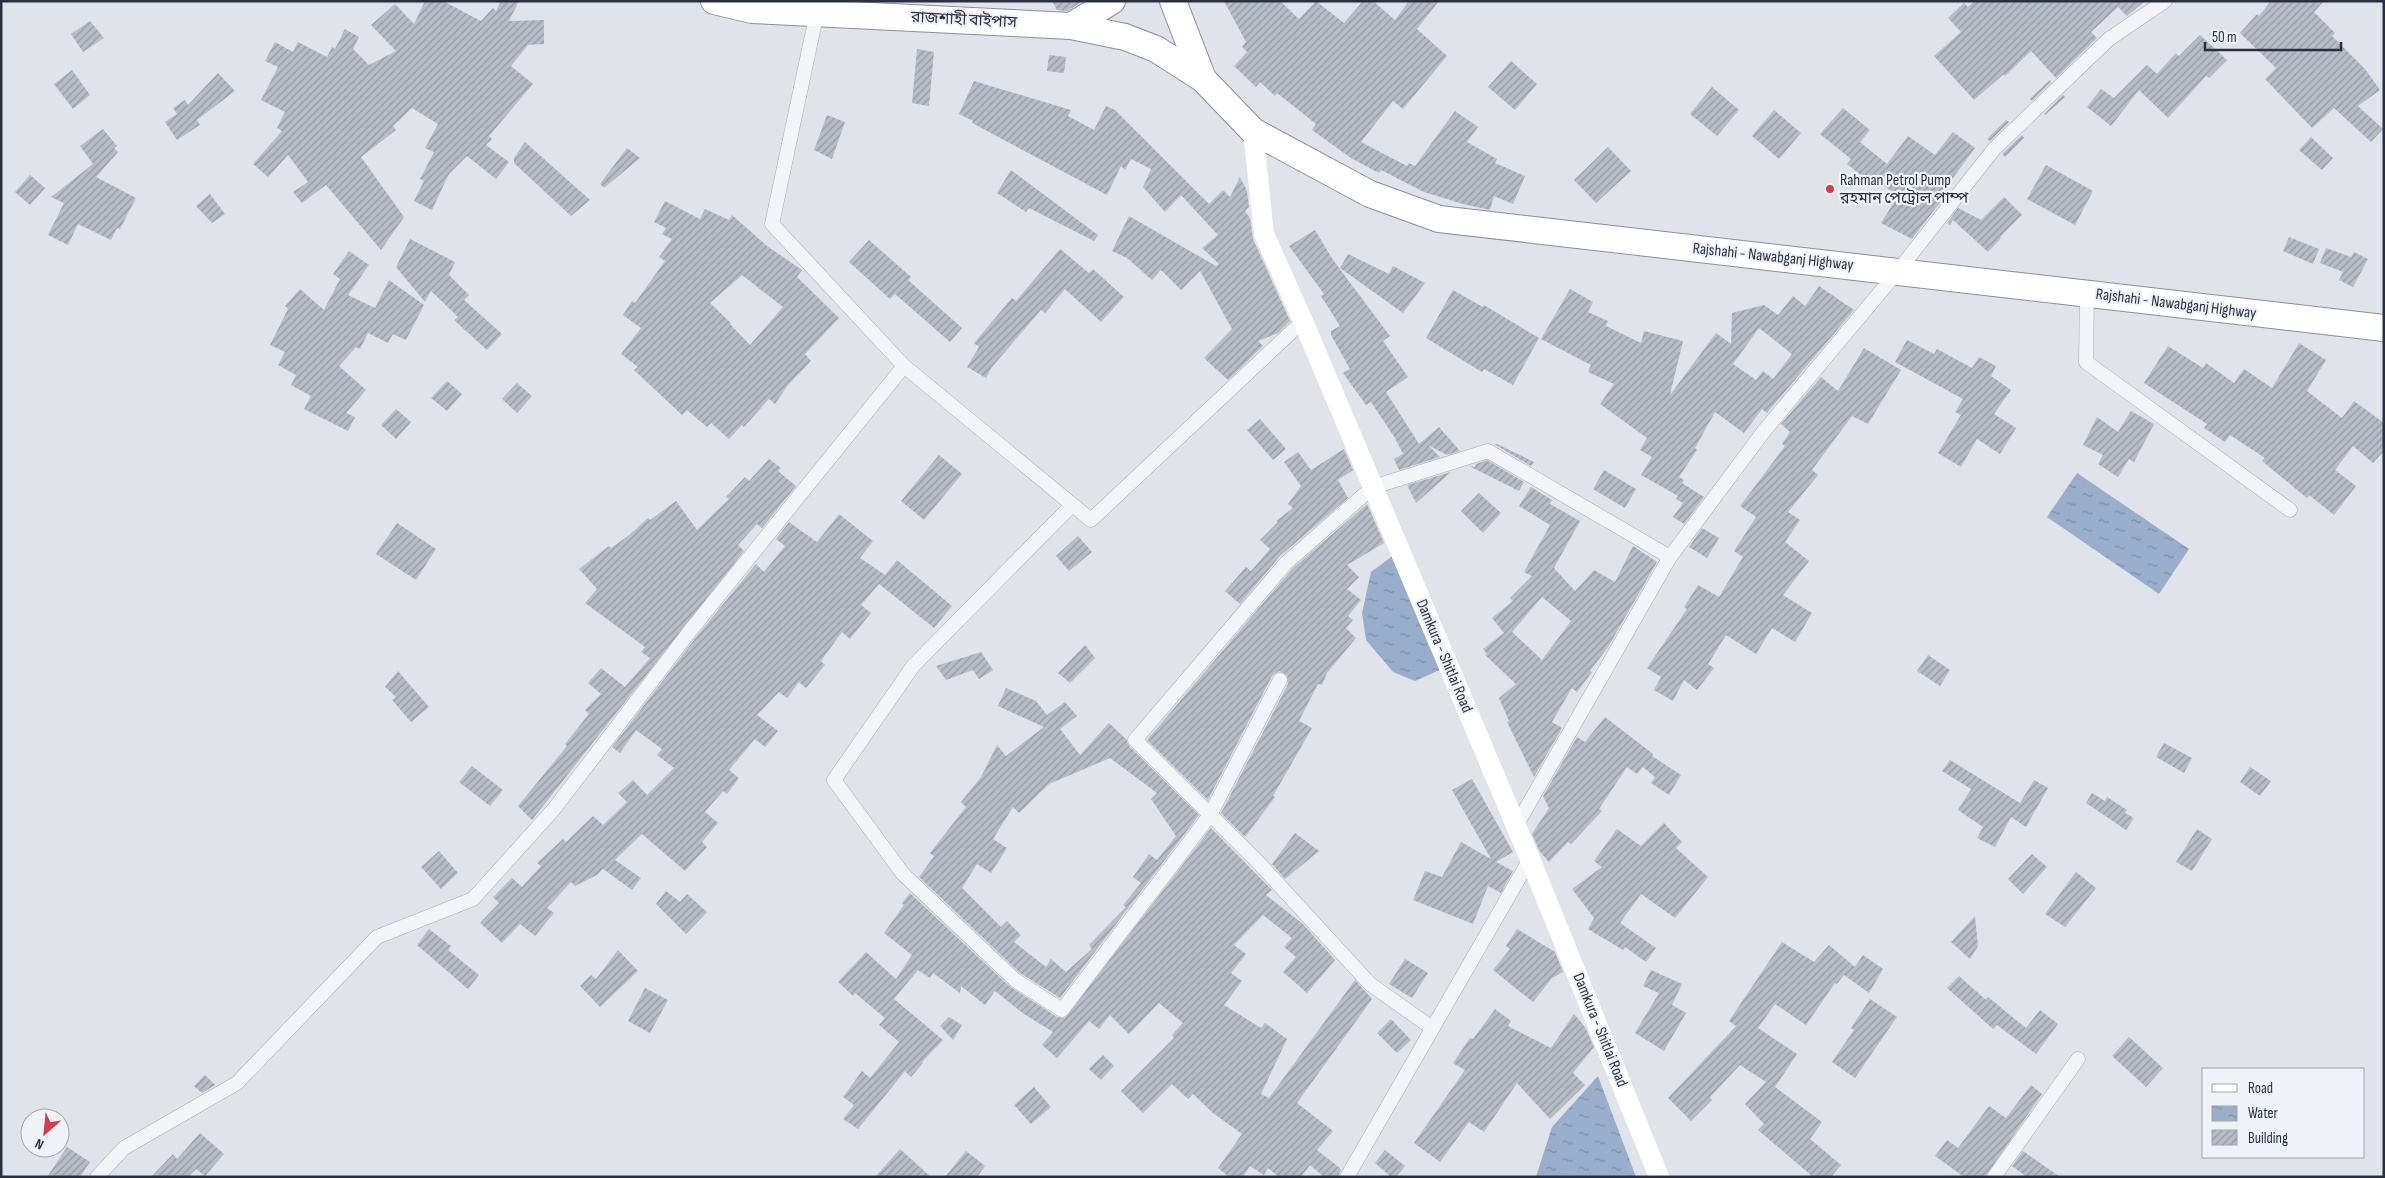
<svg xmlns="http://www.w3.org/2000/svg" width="2385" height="1178" viewBox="0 0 2385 1178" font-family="'Sofia Sans Condensed','Noto Sans Bengali',sans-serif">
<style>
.water{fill:url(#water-ripples)}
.building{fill:url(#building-hatch);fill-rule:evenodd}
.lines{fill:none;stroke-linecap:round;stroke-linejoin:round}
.street-casing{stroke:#a5aab4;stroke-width:15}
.highway-casing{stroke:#868fa1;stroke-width:28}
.street{stroke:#f3f4f8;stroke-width:14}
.secondary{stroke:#fff;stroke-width:20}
.highway{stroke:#fff;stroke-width:26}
.poi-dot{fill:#d43f4d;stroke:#eff2f7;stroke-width:2}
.labels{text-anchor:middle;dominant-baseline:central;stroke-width:4.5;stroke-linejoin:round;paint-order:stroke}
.street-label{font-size:16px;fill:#283042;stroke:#eff2f7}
.poi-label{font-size:16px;fill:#283042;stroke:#eff2f7;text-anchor:start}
</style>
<defs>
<pattern id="water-ripples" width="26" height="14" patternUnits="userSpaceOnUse" patternTransform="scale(1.25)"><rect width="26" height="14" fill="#99aecb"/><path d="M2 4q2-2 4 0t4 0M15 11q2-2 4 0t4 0" fill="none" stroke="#7d8ea6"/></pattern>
<pattern id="building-hatch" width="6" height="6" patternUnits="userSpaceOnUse" patternTransform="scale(1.25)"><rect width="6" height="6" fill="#b7bcc7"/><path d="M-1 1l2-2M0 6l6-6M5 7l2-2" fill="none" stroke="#9599a3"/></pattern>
</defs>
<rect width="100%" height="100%" fill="#e0e3e9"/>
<!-- water -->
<g class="water">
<path d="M2077,473L2189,549L2159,594L2047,517Z"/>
<path d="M1394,555L1442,669L1415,681L1393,672L1366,640L1362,613L1371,572Z"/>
<path d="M1598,1076L1636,1177H1536L1552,1127Z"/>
</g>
<!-- building -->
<g class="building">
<path d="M425,1H443L481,21L493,8L496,11L501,1H519L509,21L544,20V44L528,45L511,66L533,84L489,136L492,139L486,145L509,162L496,179L467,156L449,174L432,210L414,201L424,181L420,179L434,152L425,148L438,124L412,108L393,126L396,130L361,157L404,217L381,250L326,185L302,203L293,192L308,182L288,155L268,177L253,164L282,131L277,128L285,112L261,100L278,67L265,61L275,42L293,52L298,42L327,57L332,47L335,49L345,29L359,37L353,49L369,65L396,51L371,25L395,4L414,24Z"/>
<path d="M1052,1H1083L1067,11L1057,10Z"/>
<path d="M1224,1H1280L1299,19L1316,1L1344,23L1363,1H1373L1395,20L1409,1H1439L1417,29L1447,56L1403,109L1393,101L1361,142L1407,166L1409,163L1415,166L1455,111L1478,127L1467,142L1497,159L1495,163L1525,176L1513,204L1494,196L1490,210L1463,204L1424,192L1381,170L1379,173L1351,158L1312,130L1316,124L1277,93L1275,96L1260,82L1256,87L1234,66L1247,52L1242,47L1246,42Z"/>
<path d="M1975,1H2145L2127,16L2118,7L2091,32L2097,38L2056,78L2031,51L2005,76L2004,74L1974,100L1934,56L1961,32L1948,18L1964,3L1968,7Z"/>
<path d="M2271,1H2324L2314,12L2335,33L2332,36L2365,69L2380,90L2358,106L2383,129L2371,142L2334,108L2312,128L2265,79L2276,68L2240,33L2257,14L2259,16Z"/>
<path d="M90,21L104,38L83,52L71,34Z"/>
<path d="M2200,35L2227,60L2209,78L2206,76L2168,118L2139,90L2111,126L2087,107L2101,89L2114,98L2147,65L2157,74L2176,53L2179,56Z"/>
<path d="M917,49L934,52L929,106L912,103Z"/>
<path d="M1049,55L1066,57L1064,73L1047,71Z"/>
<path d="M1511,61L1537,84L1515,110L1488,87Z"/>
<path d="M72,70L90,95L73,109L54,84Z"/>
<path d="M218,73L235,91L197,120L200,125L177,140L165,122L177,114L173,108L185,100L188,105Z"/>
<path d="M2050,80L2051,82L2032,101L2030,99Z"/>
<path d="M974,81L1071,110L1068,116L1094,130L1106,106L1115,110L1209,204L1223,190L1230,197L1240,177L1247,191L1249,207L1245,211L1250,218L1253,239L1290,321L1278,333L1258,341L1263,346L1228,380L1204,358L1232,329L1200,271L1181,290L1161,270L1152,280L1127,258L1112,251L1129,216L1216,266L1219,264L1202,248L1218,235L1181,195L1165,212L1143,187L1151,169L1131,159L1125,170L1121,166L1107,195L972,123L973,121L959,114Z"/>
<path d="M1712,87L1739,110L1717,136L1690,114Z"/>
<path d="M2063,95L2065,97L2045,115L2044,114Z"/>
<path d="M1843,108L1870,130L1860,142L1887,164L1908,136L1935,155L1953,132L1975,148L1938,198L1942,200L1912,239L1881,223L1898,196L1876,180L1872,184L1847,164L1851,159L1820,134Z"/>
<path d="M1774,110L1801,133L1779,159L1752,136Z"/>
<path d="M827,115L845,122L832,159L814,150Z"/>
<path d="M2006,120L2009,122L1990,141L1987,139Z"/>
<path d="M103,129L117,146L114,148L118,152L96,177L136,198L120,229L117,228L111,240L78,224L68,245L48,235L64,203L51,197L93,164L80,146Z"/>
<path d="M2022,135L2024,138L2005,157L2002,154Z"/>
<path d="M2311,137L2333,158L2322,170L2299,150Z"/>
<path d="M525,142L590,200L571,216L514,163V158Z"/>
<path d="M1608,147L1631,171L1596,203L1574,180Z"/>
<path d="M627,148L640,158L604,188L600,184Z"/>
<path d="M2046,165L2093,191L2075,225L2027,199Z"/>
<path d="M1011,170L1098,235L1094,241L1029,208L1026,212L997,193Z"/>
<path d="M30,175L45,188L30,205L15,192Z"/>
<path d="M210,194L225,214L212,223L196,206Z"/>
<path d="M2004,197L2022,215L2000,237L2001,238L1988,252L1953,220L1950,225L1947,223L1958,208L1981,220Z"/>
<path d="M665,201L700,219L705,209L729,220L732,215L767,246L802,270L797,277L839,318L805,354L811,361L788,385L775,404L769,399L744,427L742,425L729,439L711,423L707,427L687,410L682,415L634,370L638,367L621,354L641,328L623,315L632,301L635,303L665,261L659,257L672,239L662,234L666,228L654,222ZM742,275L783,307L750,345L730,324L731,323L710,303Z"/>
<path d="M1315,230L1333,260L1390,336L1383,341L1408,377L1386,392L1419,444L1439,427L1460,451L1447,455L1428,445L1440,457L1399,470L1394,459L1403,454L1395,438L1371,402L1366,405L1343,373L1350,369L1331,335V331L1340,326L1321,296L1324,294L1289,246Z"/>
<path d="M2289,237L2319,249L2313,264L2283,251Z"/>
<path d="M410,239L455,262L449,275L469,295L464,300L502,334L487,350L454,320L458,317L431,291L425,302L396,267Z"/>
<path d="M869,240L911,277L908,280L962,328L950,342L895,294L890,299L849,262Z"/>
<path d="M2326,248L2351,257L2354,252L2368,259L2353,287L2339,280L2343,272L2320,263Z"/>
<path d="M1060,249L1089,273L1093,269L1124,297L1101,322L1065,289L1045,313L1041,310L992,367L986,378L967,367L979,347L974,343L1012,298L1016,301Z"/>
<path d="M349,251L369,265L348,295L375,308L389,280L424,305L406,340L393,334L388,343L368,333L360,349L356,347L339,366L366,390L346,413L355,417L348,431L304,409L311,396L291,385L296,375L278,365L285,352L270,345L288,309L285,306L300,289L324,310L340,279L333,274Z"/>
<path d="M1348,254L1389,274L1393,266L1425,283L1403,313L1340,268Z"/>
<path d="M1819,286L1854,310L1767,413L1762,409L1744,433L1715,412L1695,448L1697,450L1679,477L1684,480L1682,483L1704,497L1684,524L1673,517L1683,503L1676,499L1678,496L1641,475L1652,457L1640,450L1647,438L1600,404L1614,384L1588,372L1591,365L1541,339L1570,289L1593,302L1588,312L1608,321L1606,326L1641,343L1644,331L1683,341L1670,395L1716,333L1731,344L1732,313L1764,305L1778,315L1793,296L1805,306ZM1759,328L1792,354L1773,379L1763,371L1756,380L1733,364Z"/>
<path d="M1453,290L1483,307L1484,305L1539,338L1513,385L1484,369L1482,372L1426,338Z"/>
<path d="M1907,340L1934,354L1937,349L1972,368L1979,357L1996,366L1991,376L2011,390L1994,414L2016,428L2000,454L1977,439L1961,467L1938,453L1961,415L1955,412L1963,399L1895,362Z"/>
<path d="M2299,343L2326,360L2307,391L2342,418L2354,401L2384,423V451L2373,463L2353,446L2335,470L2356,486L2334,515L2309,495L2307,498L2262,461L2265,458L2230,435L2225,442L2204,428L2207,424L2144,383L2168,346L2203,368L2206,363L2234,383L2244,369L2272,388Z"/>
<path d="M1864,348L1901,370L1868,424L1852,416L1812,470L1818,475L1788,512L1800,520L1785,542L1809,561L1783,595L1812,613L1795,642L1772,628L1756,654L1726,635L1708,664L1714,668L1697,690L1684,680L1673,701L1654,690L1661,677L1647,668L1687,609L1684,607L1698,585L1719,597L1743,557L1734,551L1756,517L1740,506L1785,446L1782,444L1790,432L1781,424L1821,377L1838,391Z"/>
<path d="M447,381L462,394L447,411L431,398Z"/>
<path d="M517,383L532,396L517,413L502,399Z"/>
<path d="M396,409L411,422L396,439L381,425Z"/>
<path d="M2131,411L2154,424L2134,462L2129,459L2118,477L2098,464L2103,455L2083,445L2097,417L2118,432Z"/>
<path d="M1260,419L1286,449L1273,460L1247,430Z"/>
<path d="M1494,444H1497L1534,462L1531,466Z"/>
<path d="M1344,449L1353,470L1338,480L1348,498L1280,556L1240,604L1225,591L1246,567L1251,571L1270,549L1260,540L1278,522L1276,521L1293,508L1288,504L1301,486L1284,462L1298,452L1311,470Z"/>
<path d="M939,455L962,474L924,520L901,501Z"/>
<path d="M769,459L781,468L778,471L796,486L762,528L757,524L738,545L744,551L532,820L518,806L567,746L565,744L589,714L585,710L601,694L588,683L601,668L625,687L650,658L641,652L645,647L585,603L597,589L579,569L609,546L611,548L628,536L648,518L650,520L676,501L697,530L729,499L726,497L745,477L749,481Z"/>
<path d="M1487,460L1524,482L1519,491L1469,466L1475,467L1476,464Z"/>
<path d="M1604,470L1636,489L1625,508L1593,489Z"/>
<path d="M1451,472L1416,503L1407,485Z"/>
<path d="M1531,487L1552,500L1550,504L1580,521L1554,568L1575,591L1594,570L1615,582L1633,546L1657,562L1608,647L1590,671L1592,672L1577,692L1572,688L1552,722L1562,728L1534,777L1507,722L1509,721L1499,698L1516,684L1485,655L1487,654L1483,649L1504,633L1492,618L1513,601L1510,598L1532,576L1524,572L1550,525L1519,506ZM1542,597L1571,621L1542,660L1512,632Z"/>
<path d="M1479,493L1501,513L1483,533L1461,511Z"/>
<path d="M1367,504L1384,543L1347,565L1359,577L1347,589L1361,600L1348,616L1353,620L1346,628L1356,638L1327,673L1322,685L1318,684L1299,721L1312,728L1273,796L1275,797L1245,837L1221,813L1288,684L1287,675L1279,671L1272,676L1208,800L1147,740L1292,569Z"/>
<path d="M839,514L873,541L860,558L885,575L897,560L952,606L934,628L879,584L861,605L871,613L850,639L842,632L821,661L825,665L806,688L799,682L787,698L779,692L757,715L778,731L765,747L755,739L729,770L739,778L727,794L723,791L705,812L718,823L702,842L707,847L685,871L642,834L615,860L641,878L632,890L603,869L597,875L575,886L571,882L547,908L554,913L535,936L520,924L502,943L480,923L499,903L493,897L512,878L522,887L541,866L537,863L563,839L566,842L593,816L603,825L627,802L618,793L633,780L647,795L674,768L657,755L662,749L636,730L620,753L612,747L697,636L756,564L764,572L785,546L776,539L789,522L817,542Z"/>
<path d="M397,523L436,549L416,580L376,554Z"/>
<path d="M1702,528L1719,538L1707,558L1689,547Z"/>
<path d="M1078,536L1092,552L1069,571L1056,556Z"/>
<path d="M1085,645L1095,658L1070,683L1058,673Z"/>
<path d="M981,652L993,670L979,679L973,670L946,680L936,666Z"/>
<path d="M1928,655L1950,670L1940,686L1917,671Z"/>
<path d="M398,671L429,707L411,722L392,700L396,697L385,687Z"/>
<path d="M1006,688L1036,701L1047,715L1065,702L1077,716L1060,729L1080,755L1109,723L1126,739L1129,746L1199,815L1060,998L1020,973L919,877L934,856L930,853L966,807L961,802L981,777L997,745L1006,756L1044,727L998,706ZM1110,758L1157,793L1151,799L1176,836L1157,860L1149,854L1133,877L1141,883L1123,905L1126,907L1089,945L1092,949L1066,972L1051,959L1046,967L1014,942L1021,935L1007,921L1001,927L962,888L977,864L991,873L1007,848L993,839L1013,807L1019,813L1049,784Z"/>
<path d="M1605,717L1653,754L1652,756L1681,775L1669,795L1651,783L1655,777L1643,767L1637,774L1627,767L1599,809L1602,811L1571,844L1568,842L1549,862L1540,852L1532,834L1549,808L1543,796L1577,737L1585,742Z"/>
<path d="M2164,743L2192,758L2184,773L2156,757Z"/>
<path d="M1950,760L2020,803L2034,780L2048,788L2026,827L2011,817L1995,847L1977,838L1983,827L1958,810L1971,789L1942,771Z"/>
<path d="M472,766L503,790L490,806L459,782Z"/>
<path d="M2250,767L2271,781L2260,796L2240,782Z"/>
<path d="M1472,779L1513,852L1496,862L1513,871L1501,893L1488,886L1473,924L1413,900L1425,871L1442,877L1461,842L1491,859L1452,790Z"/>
<path d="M2092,793L2105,801L2107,797L2127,810L2125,813L2134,818L2126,830L2086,803Z"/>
<path d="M1664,823L1682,842L1676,848L1708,877L1675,918L1641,894L1620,923L1656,948L1646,962L1625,947L1623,950L1588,929L1594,918L1572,889L1602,867L1594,861L1617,829L1641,846Z"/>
<path d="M1211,828L1272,890L1266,895L1303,924L1335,960L1307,993L1283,972L1296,957L1284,947L1292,938L1263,915L1234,945L1246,954L1231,973L1242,981L1224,1005L1261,1028L1265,1023L1287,1039L1261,1094L1269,1098L1355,980L1372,999L1297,1103L1333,1131L1317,1150L1341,1169L1338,1177H1324L1310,1165L1301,1177H1279L1268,1168L1264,1175L1250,1166L1243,1177H1229L1218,1168L1242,1134L1213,1113L1193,1094L1188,1099L1172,1084L1143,1113L1121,1091L1174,1038L1172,1035L1183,1023L1159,1003L1129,1034L1110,1015L1099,1029L1089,1021L1057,1058L1042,1045L1053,1032L1024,1014L995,991L985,1005L961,986L960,993L933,973L930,978L918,970L894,999L943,1040L922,1062L923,1063L911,1077L905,1071L858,1129L843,1119L854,1105L843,1097L862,1071L870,1078L899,1042L879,1025L885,1018L855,993L853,996L838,982L866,952L896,979L912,955L884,933L904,905L902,903L910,893L1009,986L1057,1017L1065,1018Z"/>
<path d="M2197,829L2212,839L2192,871L2176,862Z"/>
<path d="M1295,833L1319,851L1285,879L1272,864Z"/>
<path d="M439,851L458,873L441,889L421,867Z"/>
<path d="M2032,854L2047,867L2023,894L2008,879Z"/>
<path d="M2076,872L2096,888L2065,927L2045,914Z"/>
<path d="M666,891L680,902L687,894L707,912L686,934L656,904Z"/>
<path d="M1975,916L1978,946L1970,959L1951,942Z"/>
<path d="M429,929L451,946L448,950L479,975L468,989L417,945Z"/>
<path d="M1517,929L1555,952L1563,972L1552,978L1533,1002L1493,970L1510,949L1506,946Z"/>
<path d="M1782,942L1814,962L1829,945L1855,967L1863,955L1883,969L1869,993L1844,975L1837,984L1835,983L1806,1025L1775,1004L1758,1028L1797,1054L1775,1087L1822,1122L1810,1139L1841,1165L1831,1177H1813L1758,1130L1764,1124L1745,1104L1766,1082L1740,1065L1710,1097L1712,1100L1691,1121L1668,1098L1736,1026L1729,1021Z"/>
<path d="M618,950L638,971L600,1007L580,986L591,975L596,979Z"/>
<path d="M1405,959L1428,973L1412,998L1389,984Z"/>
<path d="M1651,970L1682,984L1672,1005L1686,1013L1664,1051L1635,1033L1659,993L1643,986Z"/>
<path d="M1959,976L1986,1000L1988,997L2026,1028L2040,1010L2058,1024L2036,1054L1997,1025L1993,1029L1947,988Z"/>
<path d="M645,988L668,1000L650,1033L628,1021Z"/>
<path d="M1870,999L1897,1017L1855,1078L1832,1062L1854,1030L1851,1028Z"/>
<path d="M1495,1009L1511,1021L1508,1026L1551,1048L1574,1014L1585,1027L1594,1047L1573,1073L1585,1085L1550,1119L1517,1083L1484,1132L1469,1122L1440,1162L1414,1143L1465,1070L1453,1063L1470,1038L1473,1039Z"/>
<path d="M949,1017L962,1025L953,1040L940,1026Z"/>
<path d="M1391,1019L1411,1040L1397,1053L1377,1033Z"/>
<path d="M2129,1037L2163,1068L2146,1087L2112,1056Z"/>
<path d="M1103,1055L1114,1066L1101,1080L1089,1069Z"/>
<path d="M205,1075L215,1085L202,1093L194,1086Z"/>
<path d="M2031,1085L2042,1094L1985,1177H1964L1935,1156L1947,1140L1958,1148L1989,1106L2006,1118Z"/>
<path d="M1034,1087L1051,1107L1031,1124L1014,1105Z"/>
<path d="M200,1133L224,1154L205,1176L196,1169L188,1177H151L173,1154L177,1159Z"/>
<path d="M67,1147L90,1162L80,1177H47Z"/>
<path d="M900,1149L931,1177H875Z"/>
<path d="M1385,1150L1405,1166L1396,1177H1391L1375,1163Z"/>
<path d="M966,1151L985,1166L977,1177H945Z"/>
<path d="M2023,1151L2060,1177H2027L2012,1166Z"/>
</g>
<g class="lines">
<!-- street casing -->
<g class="street-casing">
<g id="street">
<path d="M2087,293L2086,362L2290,510"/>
<path d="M904,366L1091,520L1303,321"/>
<path d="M1072,505L913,666L834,780L903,874L1015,980L1062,1010L1210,815L1280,680"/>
<path d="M1516,826L1670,557L1764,431L1898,271L1994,149L2109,39L2165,1"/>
<path d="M1432,1028L1370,984L1258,862L1135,740L1286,563L1373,487L1488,451L1670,557"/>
<path d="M97,1177L124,1148L237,1083L377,937L473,899L554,809L690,631L904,366L772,224L817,12"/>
<path d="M1347,1177L1530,859"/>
<path d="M1994,1177L2078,1059"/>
</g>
</g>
<!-- highway casing -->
<g class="highway-casing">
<g id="highway">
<path d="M714,1L752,10L1071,26L1125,37L1156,49L1203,79L1253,131L1370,194L1439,219L2384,328"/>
<path d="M1173,1L1203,79"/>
<path d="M1071,26L1112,1"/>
</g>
</g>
<!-- street -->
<use href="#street" class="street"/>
<!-- secondary -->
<path class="secondary" d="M1253,131L1264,234L1303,321L1530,859L1659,1177"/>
<!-- highway -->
<use href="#highway" class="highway"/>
</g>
<!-- markers -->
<circle class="poi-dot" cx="1830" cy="189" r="5"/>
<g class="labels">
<!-- street labels -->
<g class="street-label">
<text transform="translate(964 20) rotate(3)">রাজশাহী বাইপাস</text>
<text transform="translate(1773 257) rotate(6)">Rajshahi - Nawabganj Highway</text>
<text transform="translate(2176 304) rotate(7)">Rajshahi - Nawabganj Highway</text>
<text transform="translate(1444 656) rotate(67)">Damkura - Shitlai Road</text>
<text transform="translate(1600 1030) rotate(68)">Damkura - Shitlai Road</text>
</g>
<!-- poi labels -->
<g class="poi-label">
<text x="1840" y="180">Rahman Petrol Pump<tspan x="1840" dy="18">রহমান পেট্রোল পাম্প</tspan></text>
</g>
</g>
<!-- border -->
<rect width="2385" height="1178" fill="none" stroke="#283042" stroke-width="5"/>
<!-- legend -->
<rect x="2202" y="1068" width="162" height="90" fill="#eff2f7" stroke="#9fa4af"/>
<rect x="2212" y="1084" width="25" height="8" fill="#ffffff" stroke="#9fa4af"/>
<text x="2248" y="1093" font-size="15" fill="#283042">Road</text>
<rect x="2212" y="1106" width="25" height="15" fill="url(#water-ripples)" stroke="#9fa4af"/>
<text x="2248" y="1118" font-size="15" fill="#283042">Water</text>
<rect x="2212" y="1130" width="25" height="15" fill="url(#building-hatch)" stroke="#9fa4af"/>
<text x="2248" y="1143" font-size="15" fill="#283042">Building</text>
<!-- north arrow -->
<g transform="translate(45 1133) rotate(207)"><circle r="24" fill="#eff2f7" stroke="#9fa4af"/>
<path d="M0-4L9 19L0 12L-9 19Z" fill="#d43f4d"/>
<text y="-8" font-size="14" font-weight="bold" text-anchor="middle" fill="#283042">N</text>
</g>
<!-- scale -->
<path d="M2205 42v8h136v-8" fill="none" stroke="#283042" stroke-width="2.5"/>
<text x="2212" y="42" font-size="15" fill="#283042" stroke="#eff2f7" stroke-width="4" paint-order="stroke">50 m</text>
</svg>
